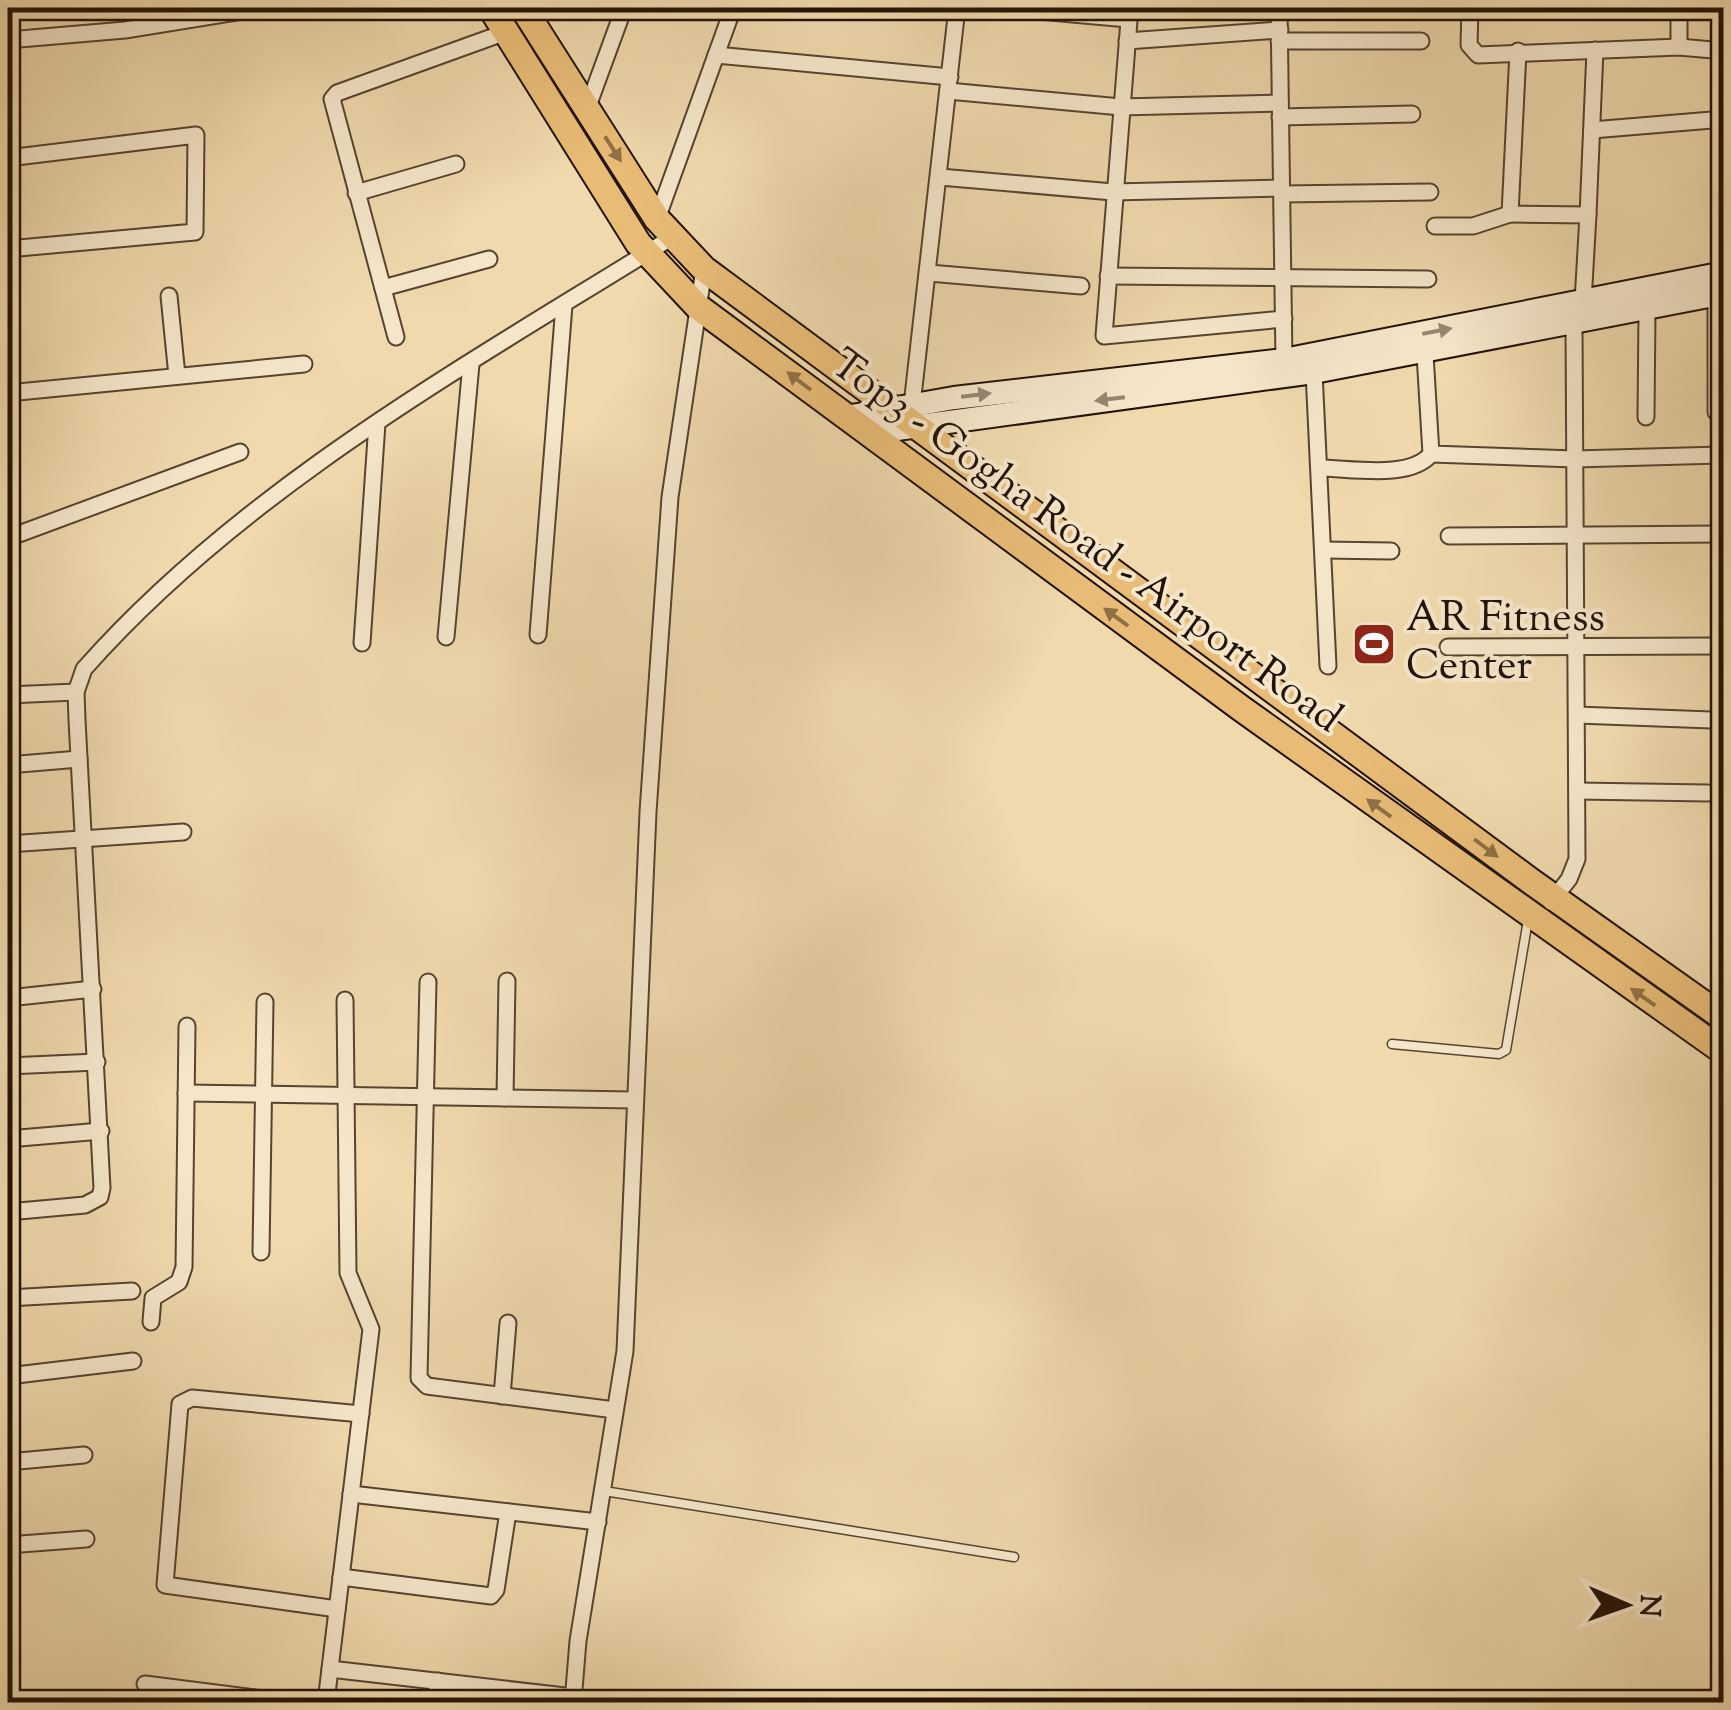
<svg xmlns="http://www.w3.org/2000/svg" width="1731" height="1710" viewBox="0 0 1731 1710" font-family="'Sorts Mill Goudy',serif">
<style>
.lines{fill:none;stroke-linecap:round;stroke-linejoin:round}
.lane-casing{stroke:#564430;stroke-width:11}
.street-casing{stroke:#564430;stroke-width:19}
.secondary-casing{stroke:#231307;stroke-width:26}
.primary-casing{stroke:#231307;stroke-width:29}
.lane{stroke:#f5e6ca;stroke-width:8}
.street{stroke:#f5e6ca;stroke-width:15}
.secondary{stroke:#f5e6ca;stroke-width:22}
.primary{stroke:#e8bc76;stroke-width:25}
.oneway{fill:#8f7044}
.oneway2{fill:#968772}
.labels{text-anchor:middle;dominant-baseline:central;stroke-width:8;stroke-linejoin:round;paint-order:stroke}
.street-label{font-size:42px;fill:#231307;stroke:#f5e6ca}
.poi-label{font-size:42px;fill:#231307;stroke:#f5e6ca;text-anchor:start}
</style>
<rect width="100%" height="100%" fill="#efd9ad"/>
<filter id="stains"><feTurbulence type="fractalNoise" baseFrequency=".002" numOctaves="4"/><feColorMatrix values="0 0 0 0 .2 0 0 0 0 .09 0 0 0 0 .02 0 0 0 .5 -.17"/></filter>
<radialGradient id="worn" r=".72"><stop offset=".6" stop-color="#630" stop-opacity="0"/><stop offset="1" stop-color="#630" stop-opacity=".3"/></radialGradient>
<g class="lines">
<!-- lane casing -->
<g class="lane-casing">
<g id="lane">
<path d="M1392,1044L1499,1054L1506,1050L1528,920"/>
<path d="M604,1491L1014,1557"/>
</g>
</g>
<!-- street casing -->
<g class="street-casing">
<g id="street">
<path d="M1004,8L1128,19"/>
<path d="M1130,8L1104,336L1284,319"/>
<path d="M1279,8L1284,360"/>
<path d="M1470,8L1469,45L1478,55L1679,47L1724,51"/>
<path d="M1679,8V47"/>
<path d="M8,40L125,30L261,8"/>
<path d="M1127,41L1280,30"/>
<path d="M1279,41H1421"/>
<path d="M1518,51L1510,214L1588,215L1583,302"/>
<path d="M716,55L950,77"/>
<path d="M948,91L1121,107L1280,103"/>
<path d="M587,109L624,8"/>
<path d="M1280,117L1412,114"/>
<path d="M1592,130L1724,119"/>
<path d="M8,158L196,135L195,232L8,249"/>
<path d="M940,177L1113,192L1281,188"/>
<path d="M356,193L456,164"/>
<path d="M1282,194L1430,192"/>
<path d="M1588,215L1595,50"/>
<path d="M657,219L733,8"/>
<path d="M1435,226H1473L1510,214"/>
<path d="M929,273L1081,286"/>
<path d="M1108,276L1428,279"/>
<path d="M383,288L489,259"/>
<path d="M169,296L177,376"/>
<path d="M396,337L332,99L337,93L506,32"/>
<path d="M1425,354L1431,454L1575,459L1721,455"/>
<path d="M1314,372L1328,666"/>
<path d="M8,393L304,364"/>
<path d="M912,405L957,8"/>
<path d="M1716,412V296"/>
<path d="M1646,417L1647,311"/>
<path d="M1319,468C1350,468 1410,480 1431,454"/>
<path d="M1449,536L1724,534"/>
<path d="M8,538L240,452"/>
<path d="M1323,550L1391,551"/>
<path d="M538,635L564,305"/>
<path d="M446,637L471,364"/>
<path d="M362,643L377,423"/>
<path d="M1448,647L1720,646"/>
<path d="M8,695L76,692"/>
<path d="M1577,715L1711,720"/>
<path d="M8,765L79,759"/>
<path d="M1577,791L1708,793"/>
<path d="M8,844L183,832"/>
<path d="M1551,902L1569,879L1577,859L1574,325"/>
<path d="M428,982L419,1378L427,1386L615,1410"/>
<path d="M8,998L93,989"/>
<path d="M8,1066L97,1062"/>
<path d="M186,1093L634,1100"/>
<path d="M505,1098L507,981"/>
<path d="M8,1139L101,1131"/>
<path d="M8,1212L85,1205L100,1197L102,1188L77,720L76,692L84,669C246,486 469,364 674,236"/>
<path d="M261,1252L265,1002"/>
<path d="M8,1298L132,1291"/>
<path d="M151,1322L153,1298L179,1282L184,1267L187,1026"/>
<path d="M8,1376L133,1361"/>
<path d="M502,1396L508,1323"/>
<path d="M8,1462L84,1455"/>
<path d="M351,1494L598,1522"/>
<path d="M8,1545L86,1539"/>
<path d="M341,1577L491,1596L496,1590L508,1512"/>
<path d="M337,1609L165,1585L180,1404L192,1398L361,1414"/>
<path d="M330,1669L574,1697"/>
<path d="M145,1684L287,1702"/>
<path d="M326,1702L371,1329L348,1273L345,1000"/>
<path d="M435,1702L438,1681"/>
<path d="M573,1702L578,1641L625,1351L648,812L670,497L704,269"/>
</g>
</g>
<!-- secondary casing -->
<g class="secondary-casing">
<g id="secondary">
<path d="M846,417L954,398L1284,360L1724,273"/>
<path d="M868,433L1314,372L1724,293"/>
</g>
</g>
<!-- primary casing -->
<g class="primary-casing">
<g id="primary">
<path d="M491,8L638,243L698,307L1242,709L1724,1052"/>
<path d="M523,8L657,219L704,269L1532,882L1724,1018"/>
</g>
</g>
<!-- lane -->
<use href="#lane" class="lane"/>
<!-- street -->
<use href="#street" class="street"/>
<!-- secondary -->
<use href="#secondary" class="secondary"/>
<!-- primary -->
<use href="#primary" class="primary"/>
</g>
<!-- one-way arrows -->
<defs><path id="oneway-solid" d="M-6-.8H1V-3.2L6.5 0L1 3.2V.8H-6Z" transform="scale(2.5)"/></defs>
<g class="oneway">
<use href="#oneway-solid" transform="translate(613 149) rotate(57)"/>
<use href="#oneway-solid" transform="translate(799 381) rotate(-143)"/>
<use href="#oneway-solid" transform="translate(1116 617) rotate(-144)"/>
<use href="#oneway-solid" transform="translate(1379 808) rotate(-144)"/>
<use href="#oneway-solid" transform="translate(1486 848) rotate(37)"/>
<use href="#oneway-solid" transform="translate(1643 997) rotate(-145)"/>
</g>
<g class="oneway2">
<use href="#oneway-solid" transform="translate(1437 331) rotate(-11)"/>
<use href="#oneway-solid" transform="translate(976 395) rotate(-7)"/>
<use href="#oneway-solid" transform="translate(1110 399) rotate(173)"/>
</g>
<!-- icons -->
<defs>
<g id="stadium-square" transform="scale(2.25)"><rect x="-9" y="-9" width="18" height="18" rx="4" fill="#8f2418" stroke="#f5e6ca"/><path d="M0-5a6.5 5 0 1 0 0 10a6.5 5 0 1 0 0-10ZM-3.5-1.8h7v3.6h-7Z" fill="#fff"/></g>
</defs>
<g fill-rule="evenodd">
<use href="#stadium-square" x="1374" y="644"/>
</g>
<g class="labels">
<!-- street labels -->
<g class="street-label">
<text transform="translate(1085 543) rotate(36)">Top3 - Gogha Road - Airport Road</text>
</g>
<!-- poi labels -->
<g class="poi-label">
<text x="1406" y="620">AR Fitness<tspan x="1406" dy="48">Center</tspan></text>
</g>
</g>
<!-- margin -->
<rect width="1731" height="1710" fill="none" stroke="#efd9ad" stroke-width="40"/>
<rect x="10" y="10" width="1711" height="1690" fill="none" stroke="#231307" stroke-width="5"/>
<rect x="20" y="20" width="1691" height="1670" fill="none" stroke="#231307" stroke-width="2.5"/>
<!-- north arrow -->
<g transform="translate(1626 1605) rotate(92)" stroke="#f5e6ca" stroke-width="8" paint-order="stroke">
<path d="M0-8L18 38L0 25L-18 38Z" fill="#231307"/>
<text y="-15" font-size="28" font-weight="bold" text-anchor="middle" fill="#231307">N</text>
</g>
<rect width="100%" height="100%" filter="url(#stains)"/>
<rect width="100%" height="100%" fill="url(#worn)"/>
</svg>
